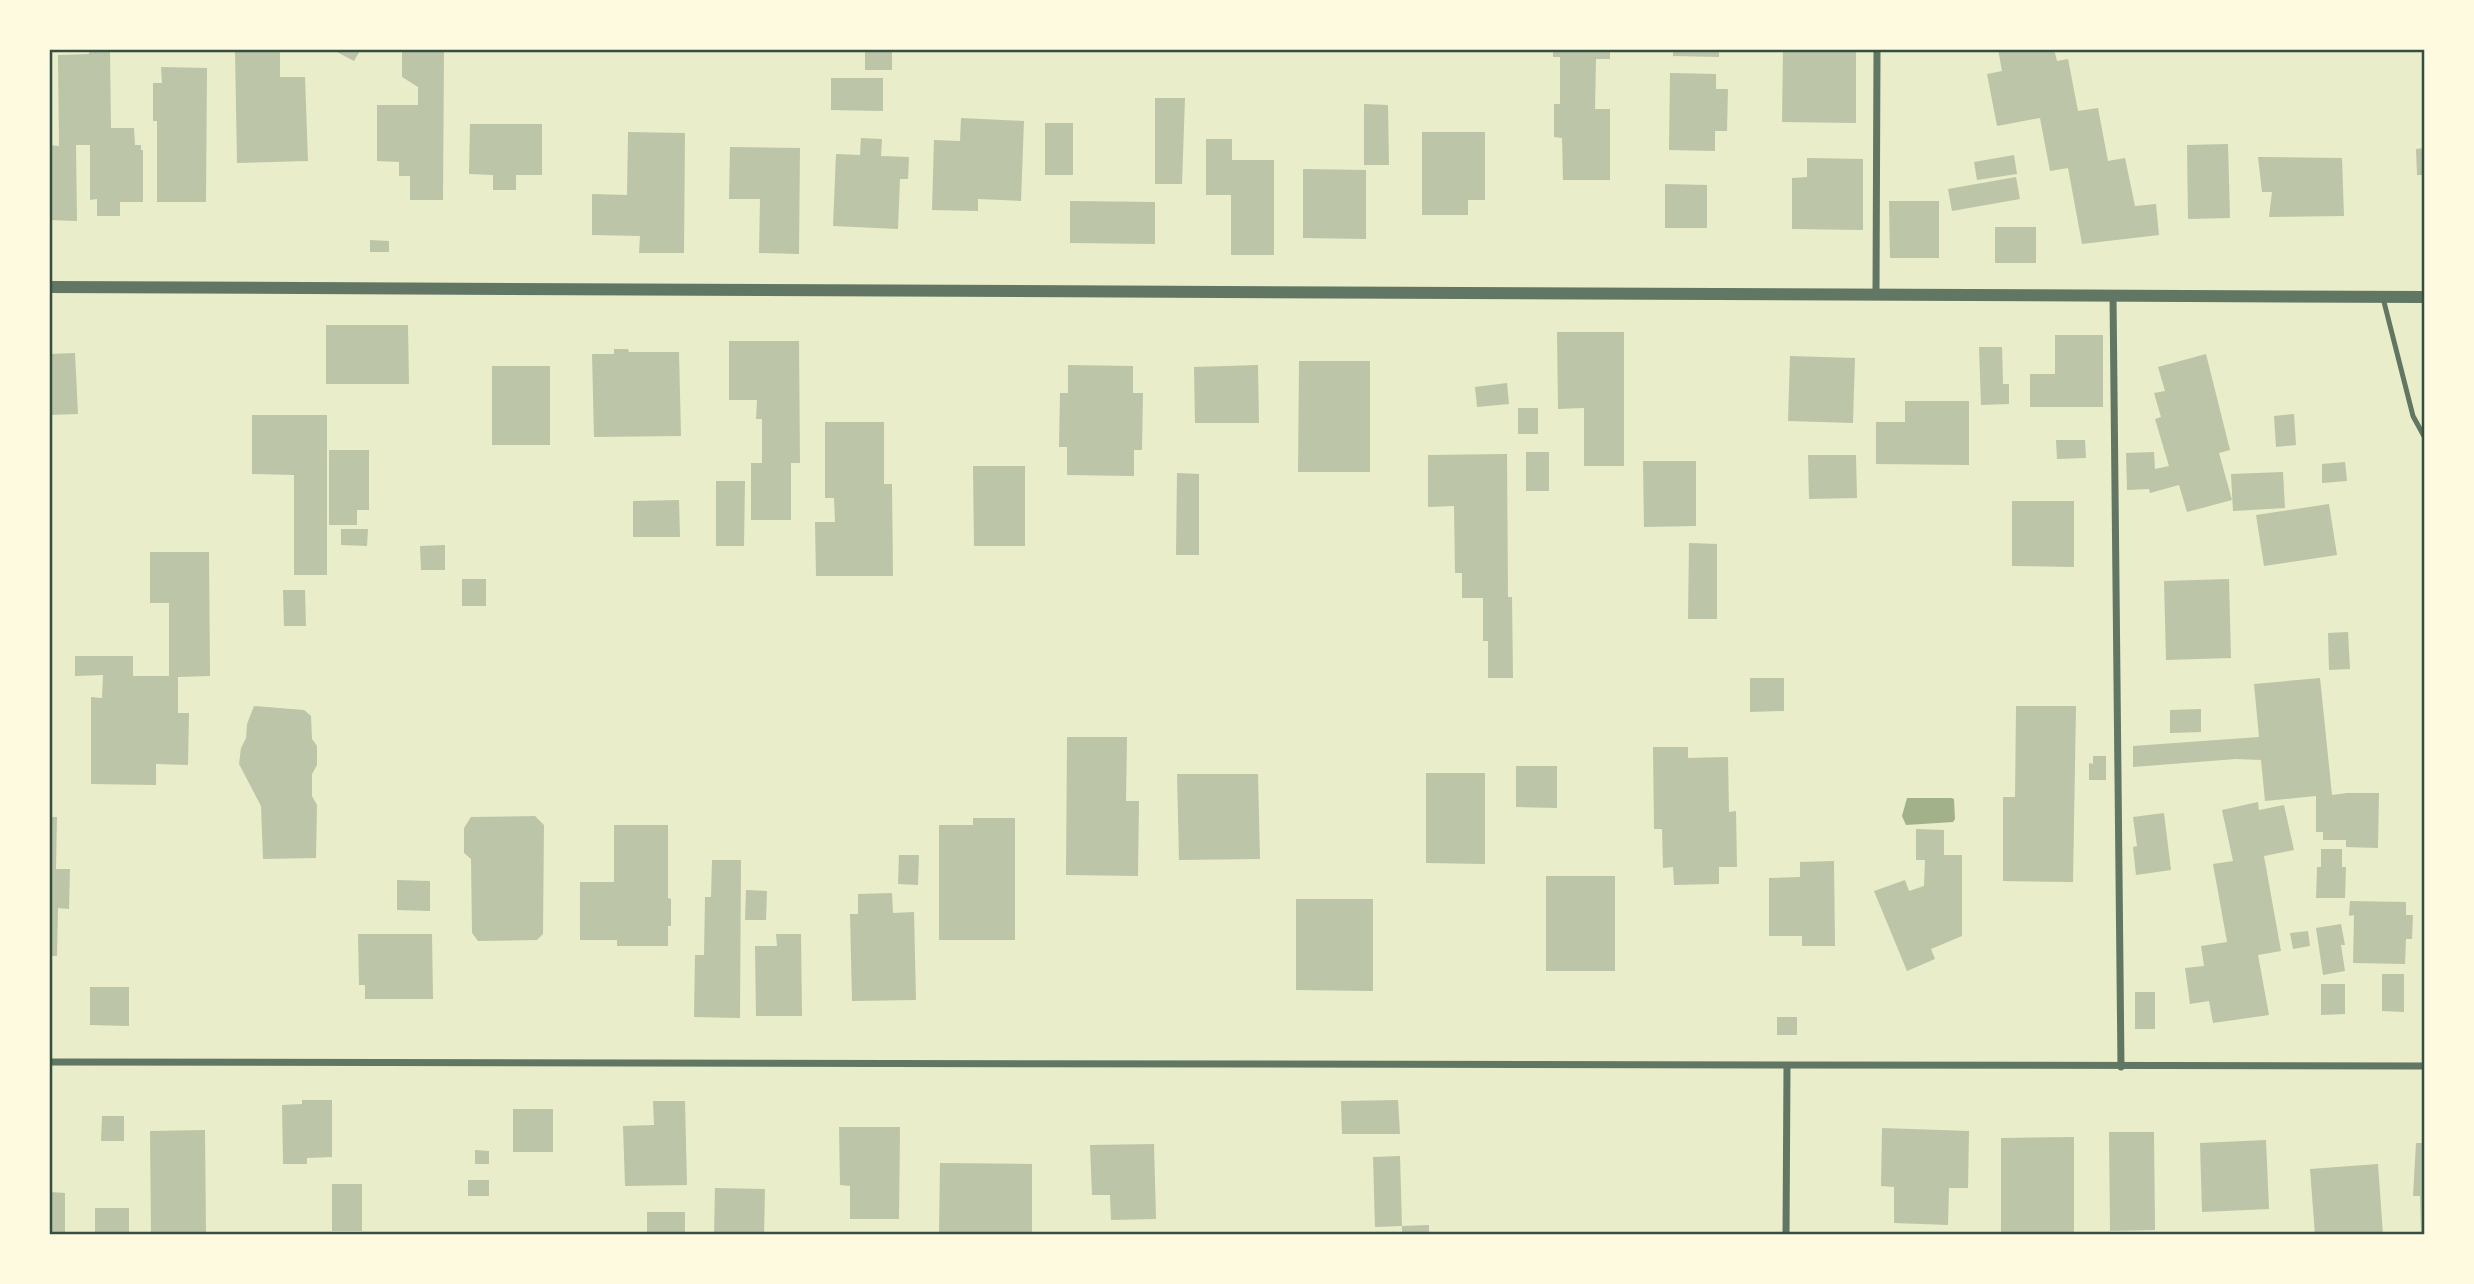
<svg xmlns="http://www.w3.org/2000/svg" width="2474" height="1284" viewBox="0 0 2474 1284" font-family="'Titillium Web',sans-serif">
<style>
.water{fill:#a3b18a}
.building{fill:#bcc5a7}
.lines{fill:none;stroke-linecap:round;stroke-linejoin:round}
.service{stroke:#617663;stroke-width:5}
.minor{stroke:#617663;stroke-width:7}
.tertiary{stroke:#617663;stroke-width:12}
.neatline{fill:none;stroke:#344e41;stroke-width:2.5}
</style>
<rect width="100%" height="100%" fill="#e9edc9"/>
<!-- water -->
<path class="water" d="M1907,798H1951L1954,799L1955,819L1953,822L1906,825L1902,816Z"/>
<!-- building -->
<g class="building">
<path d="M89,49H110L111,128H134L135,145H141V150H143V202H120V216H97V199L90,200V145H76L77,221L49,220V145L59,146L58,55L89,54Z"/>
<path d="M280,49V77H305L308,161L237,163L235,50Z"/>
<path d="M336,49H361L354,61L335,51Z"/>
<path d="M402,49H444L443,200H410V176H399V162L377,161V105H418V87L402,77Z"/>
<rect x="865" y="49" width="27" height="21"/>
<path d="M1553,49H1610V59H1596L1595,109H1610V180H1563L1562,138L1554,137V104H1560V57H1553Z"/>
<path d="M1673,49H1719V57L1673,56Z"/>
<path d="M1783,49H1856V123L1782,122Z"/>
<path d="M1998,49H2054L2057,61L2068,59L2078,111L2098,108L2108,161L2125,158L2135,206L2156,204L2159,235L2082,244L2068,168L2050,171L2040,118L1997,126L1987,74L2002,71Z"/>
<path d="M161,67L207,68L206,202H157V121H153V83H162Z"/>
<path d="M1670,73L1716,74V89H1728L1727,131H1715V151L1669,150Z"/>
<path d="M831,78H883V111L831,110Z"/>
<path d="M1155,98H1185L1182,184H1155Z"/>
<path d="M1364,104L1388,105L1389,165H1364Z"/>
<path d="M961,118L1024,121L1021,201L978,199V211L932,210L934,140L960,141Z"/>
<rect x="1045" y="123" width="28" height="52"/>
<path d="M470,124H542V175H516V190H493V175L469,174Z"/>
<path d="M628,132L685,133L684,253H639L640,236L592,235V194L627,195Z"/>
<path d="M1422,132H1485V200H1468V215H1422Z"/>
<path d="M861,138L882,139L881,156L909,157L908,179H900L898,229L833,226L836,154L860,155Z"/>
<path d="M1206,139H1232V160H1274V255H1231V195H1206Z"/>
<path d="M2228,144L2230,218L2188,219L2187,145Z"/>
<path d="M730,147L800,148L799,254L759,253L760,199H729Z"/>
<path d="M2425,148V175H2417L2416,149Z"/>
<path d="M2014,155L2017,174L1977,180L1974,162Z"/>
<path d="M2258,157L2342,158L2344,216L2269,217L2272,192H2262Z"/>
<path d="M1807,158L1863,159V230L1792,229V178L1807,177Z"/>
<path d="M1303,169L1366,170V239L1303,238Z"/>
<path d="M2016,177L2020,199L1952,211L1948,189Z"/>
<path d="M1665,184L1707,185V228H1665Z"/>
<path d="M1070,201L1155,202V244L1070,243Z"/>
<path d="M1889,201H1939V258H1890Z"/>
<rect x="1995" y="227" width="41" height="36"/>
<path d="M370,240L389,241V252H370Z"/>
<path d="M326,325H408L409,384H326Z"/>
<path d="M1557,332H1624V466H1584V408L1558,409Z"/>
<path d="M2055,335H2103V407H2030V374H2055Z"/>
<path d="M729,341H799L800,463H791V520H751V463H762V419H756L757,400H729Z"/>
<path d="M1979,347H2002L2003,384H2009V404L1981,405Z"/>
<path d="M614,349H628L629,352H679L681,436L594,437L592,354H614Z"/>
<path d="M75,353L78,414L49,415V354Z"/>
<path d="M2206,354L2230,450L2219,453L2232,500L2187,512L2179,485L2150,493L2149,489L2127,490L2126,453L2154,452L2155,469L2169,466L2155,419L2161,417L2154,393L2165,391L2158,367Z"/>
<path d="M1790,356L1855,358L1853,423L1788,421Z"/>
<path d="M1299,361H1370V472H1298Z"/>
<path d="M1068,365L1133,366V393H1143L1142,450H1134V476L1067,475V447H1059L1060,393H1068Z"/>
<path d="M1258,365L1259,423H1195L1194,367Z"/>
<rect x="492" y="366" width="58" height="79"/>
<path d="M1507,383L1509,404L1477,407L1475,387Z"/>
<path d="M1905,401H1969V465L1876,464V422H1905Z"/>
<rect x="1518" y="408" width="20" height="26"/>
<path d="M2294,414L2296,445L2276,447L2274,416Z"/>
<path d="M252,415H327V575H294V475L252,474Z"/>
<path d="M825,422H884V484H892L893,576H816L815,522H835L834,498H825Z"/>
<path d="M2056,440H2085L2086,458L2057,459Z"/>
<path d="M329,450H369V510H357V525H329Z"/>
<rect x="1526" y="452" width="23" height="39"/>
<path d="M1507,454L1508,597H1512L1513,678H1488V641H1483V598H1462V573H1455L1454,506L1428,507V455Z"/>
<path d="M1808,455H1856L1857,498L1809,499Z"/>
<path d="M1643,461H1696V526L1644,527Z"/>
<path d="M2345,462L2347,481L2322,483V464Z"/>
<path d="M973,466H1025V546H974Z"/>
<path d="M2283,472L2285,508L2233,511L2231,474Z"/>
<path d="M1177,473L1199,474V555H1176Z"/>
<path d="M716,481H745L744,546H716Z"/>
<path d="M679,500L680,537H633V501Z"/>
<path d="M2012,501H2074V567L2012,566Z"/>
<path d="M2329,504L2337,555L2264,566L2256,515Z"/>
<path d="M341,529H368L367,546L341,545Z"/>
<path d="M1689,543L1717,544V619H1688Z"/>
<path d="M445,545V570H421L420,546Z"/>
<path d="M150,552H209L210,676L178,677V713H189L188,765L156,764V785L91,784V697L102,698L103,675L75,676V656H133V676H169V603H150Z"/>
<rect x="462" y="579" width="24" height="27"/>
<path d="M2229,579L2231,658L2166,660L2164,581Z"/>
<path d="M283,590H305L306,626H284Z"/>
<path d="M2348,632L2350,669L2329,670L2328,633Z"/>
<path d="M1750,678H1784V711L1750,712Z"/>
<path d="M2320,678L2332,795L2347,793H2379L2378,848L2346,847V840H2323V832H2316V796L2265,801L2261,760L2236,759L2133,767V746L2259,737L2254,684Z"/>
<path d="M254,706L304,710L311,716L312,739L317,746V765L312,774V796L317,805L316,858L263,859L261,806L239,764L241,748L246,738L247,724Z"/>
<path d="M2016,706H2076L2073,882L2003,881V797H2015Z"/>
<path d="M2201,709V732L2170,733V710Z"/>
<path d="M1067,737H1127L1126,801H1139L1138,876L1066,875Z"/>
<path d="M1653,747H1688V758L1728,757L1729,812L1736,811L1737,867H1719V884L1674,885L1673,867L1663,868L1662,829H1654Z"/>
<path d="M2093,756H2106V780H2089V763L2093,764Z"/>
<path d="M1516,766H1557V808L1516,807Z"/>
<path d="M1426,773H1485V864L1426,863Z"/>
<path d="M1177,774H1258L1260,859L1179,860Z"/>
<path d="M2258,802L2259,810L2284,805L2294,850L2264,856L2281,951L2258,955L2269,1015L2213,1023L2209,1001L2190,1004L2185,968L2204,966L2201,946L2227,942L2213,864L2233,861L2222,810Z"/>
<path d="M2164,813L2171,870L2136,875L2133,847L2137,846L2133,817Z"/>
<path d="M535,816L544,825L543,934L537,940L478,941L472,933L471,859L464,853V828L471,817Z"/>
<path d="M49,817H57L56,869H70L69,909L58,908L57,956H49Z"/>
<path d="M973,818H1015V940H939V825H973Z"/>
<path d="M614,825H668V898L671,899V926H668V946H617V940H580V882H614Z"/>
<path d="M1916,829L1944,830V855H1962V936L1931,949L1935,959L1907,971L1874,891L1905,880L1909,891L1924,886L1925,860H1916Z"/>
<path d="M2321,849H2342V867H2346L2345,898H2316L2317,867H2321Z"/>
<path d="M899,855H919L918,885L898,884Z"/>
<path d="M712,860H741L740,1018L694,1017L695,955H704L705,897H711Z"/>
<path d="M1834,861L1835,946H1802V936H1769V878L1800,877V862Z"/>
<rect x="1546" y="876" width="69" height="95"/>
<path d="M397,880L430,881V911L397,910Z"/>
<path d="M746,890L767,891L766,920H745Z"/>
<path d="M892,893L893,913L914,912L916,1000L852,1001L850,914H858V894Z"/>
<path d="M1296,899H1373V991L1296,990Z"/>
<path d="M2350,901L2406,902V915H2413L2412,939H2406L2405,964L2353,963L2354,915L2349,916Z"/>
<path d="M2341,924L2345,945H2341L2345,971L2323,975L2316,928Z"/>
<path d="M2308,931L2310,946L2293,949L2290,933Z"/>
<path d="M358,934H432L433,999H365V985H359Z"/>
<path d="M776,934H801L802,1016H756L755,946H777Z"/>
<path d="M2382,974H2404V1012L2382,1011Z"/>
<path d="M2321,984H2345V1014L2321,1015Z"/>
<path d="M90,987H129V1026L90,1025Z"/>
<rect x="2135" y="992" width="20" height="37"/>
<rect x="1777" y="1017" width="20" height="18"/>
<path d="M302,1100H332V1157L307,1158V1164H283L282,1105L302,1104Z"/>
<path d="M1398,1100L1400,1134H1342L1341,1101Z"/>
<path d="M653,1101H685L687,1185L625,1186L623,1126L654,1125Z"/>
<rect x="513" y="1109" width="40" height="43"/>
<path d="M102,1116H124V1141H101Z"/>
<path d="M839,1127H900L899,1219H850V1186L840,1185Z"/>
<path d="M1882,1128L1969,1131L1968,1188H1949L1948,1225L1894,1223V1187L1881,1186Z"/>
<path d="M205,1130L206,1235H151L150,1131Z"/>
<path d="M2109,1132H2154L2155,1230L2110,1231Z"/>
<path d="M2074,1137V1235H2001V1138Z"/>
<path d="M2266,1140L2269,1209L2202,1212L2200,1143Z"/>
<path d="M2416,1143H2425V1235H2421L2420,1196H2413Z"/>
<path d="M1154,1144L1156,1219L1111,1220L1110,1195H1092L1090,1145Z"/>
<path d="M475,1150L489,1151V1164H475Z"/>
<path d="M1400,1156L1402,1226L1375,1227L1373,1157Z"/>
<path d="M940,1163L1032,1164V1235L939,1234Z"/>
<path d="M2378,1164L2383,1235H2315L2310,1169Z"/>
<rect x="468" y="1180" width="21" height="16"/>
<rect x="332" y="1184" width="30" height="47"/>
<path d="M715,1188L765,1189L764,1235H714Z"/>
<path d="M49,1192L65,1193V1235H49Z"/>
<rect x="95" y="1208" width="34" height="27"/>
<rect x="647" y="1212" width="38" height="23"/>
<path d="M1429,1225V1235H1402V1226Z"/>
</g>
<g class="lines">
<!-- service -->
<path class="service" d="M2383,298L2413,416L2425,438"/>
<!-- minor -->
<g class="minor">
<path d="M1876,293L1877,49"/>
<path d="M2113,295L2121,1067"/>
<path d="M49,1062L2425,1066"/>
<path d="M1786,1235L1787,1066"/>
</g>
<!-- tertiary -->
<path class="tertiary" d="M49,287L2425,297"/>
</g>
<!-- border -->
<rect width="2474" height="1284" fill="none" stroke="#fefae0" stroke-width="102"/>
<rect x="51" y="51" width="2372" height="1182" class="neatline"/>
</svg>
